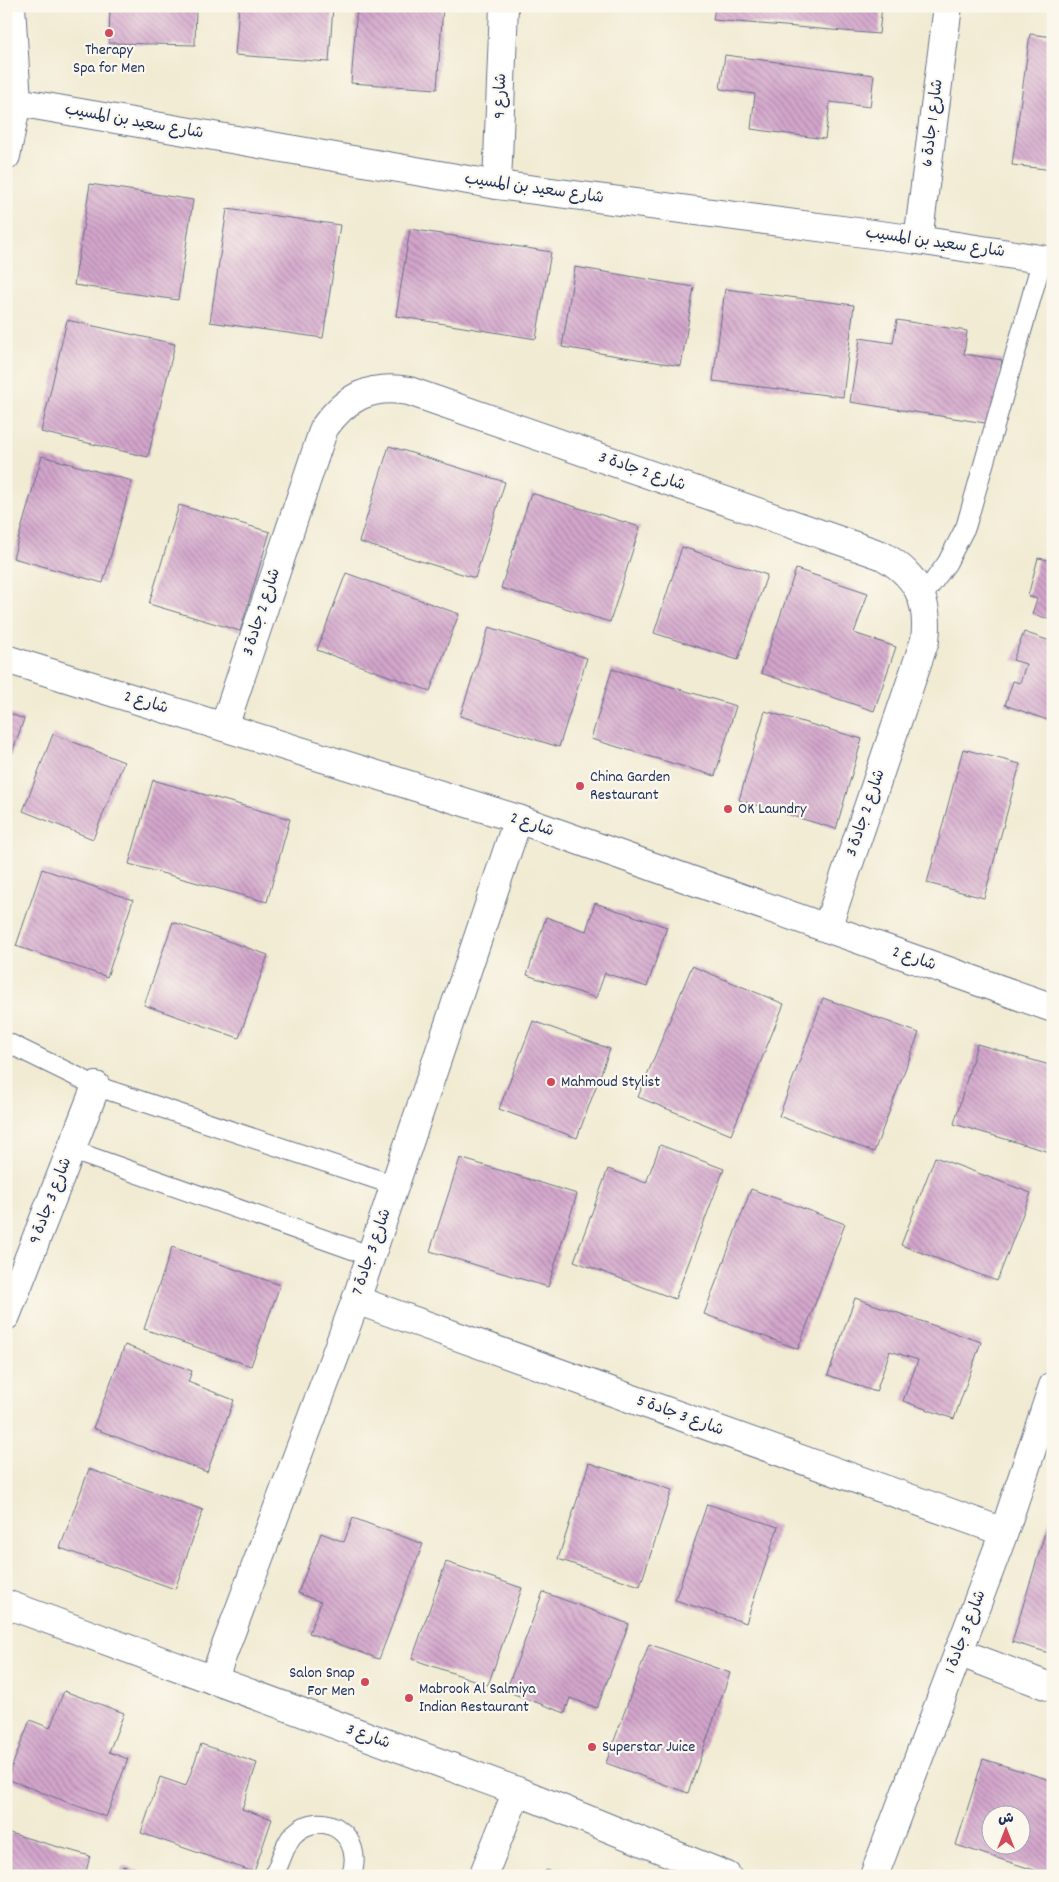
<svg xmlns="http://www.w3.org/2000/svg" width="1059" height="1882" viewBox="0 0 1059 1882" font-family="Dekko,'Playpen Sans Arabic',sans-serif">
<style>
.building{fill:url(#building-back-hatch);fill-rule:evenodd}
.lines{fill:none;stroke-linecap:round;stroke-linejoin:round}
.service-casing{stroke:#667187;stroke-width:21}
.minor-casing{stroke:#667187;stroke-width:30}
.tertiary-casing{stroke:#667187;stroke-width:30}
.service{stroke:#fff;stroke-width:19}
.minor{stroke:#fff;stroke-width:28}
.tertiary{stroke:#fff;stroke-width:28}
.poi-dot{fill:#d1495b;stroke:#fbf7ec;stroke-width:2}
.labels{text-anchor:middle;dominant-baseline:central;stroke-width:4.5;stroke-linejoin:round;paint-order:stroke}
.poi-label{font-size:16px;fill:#1b2f5e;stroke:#fbf7ec;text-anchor:start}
.street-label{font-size:16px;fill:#1b2f5e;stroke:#fbf7ec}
</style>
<defs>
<pattern id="building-back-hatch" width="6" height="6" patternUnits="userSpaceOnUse" patternTransform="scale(1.25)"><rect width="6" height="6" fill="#d3a5cb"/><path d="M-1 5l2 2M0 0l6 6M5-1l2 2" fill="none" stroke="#aa87a8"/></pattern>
</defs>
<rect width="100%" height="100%" fill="#fbf7ec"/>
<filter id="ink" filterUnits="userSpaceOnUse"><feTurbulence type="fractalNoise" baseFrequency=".02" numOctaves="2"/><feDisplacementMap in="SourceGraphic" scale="10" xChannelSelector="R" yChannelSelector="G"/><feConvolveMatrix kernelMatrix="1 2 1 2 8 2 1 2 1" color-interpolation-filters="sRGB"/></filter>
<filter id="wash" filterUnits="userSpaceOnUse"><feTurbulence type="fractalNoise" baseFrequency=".0096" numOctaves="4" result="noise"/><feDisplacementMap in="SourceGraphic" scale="20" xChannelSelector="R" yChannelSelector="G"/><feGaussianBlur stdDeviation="1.12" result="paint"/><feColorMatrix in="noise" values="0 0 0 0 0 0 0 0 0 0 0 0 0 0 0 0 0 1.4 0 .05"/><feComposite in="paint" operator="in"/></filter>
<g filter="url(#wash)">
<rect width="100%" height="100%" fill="#f1ebd3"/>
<g id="blocks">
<!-- building -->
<g class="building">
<path d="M110,6H196L195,45L109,43Z"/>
<path d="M239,6H333L329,62L235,55Z"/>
<path d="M357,6H443L437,89L351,83Z"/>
<path d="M715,6H882L879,34L713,20Z"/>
<path d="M1030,34L1053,37V170L1012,165Z"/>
<path d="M725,55L874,75L870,107L830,102L825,139L751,129L755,94L720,89Z"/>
<path d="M90,184L193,200L178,300L74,285Z"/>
<path d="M227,209L340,225L323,338L210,322Z"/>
<path d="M410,229L551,252L536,339L396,316Z"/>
<path d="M575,267L694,287L681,366L562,347Z"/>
<path d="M725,289L854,305L843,397L713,381Z"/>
<path d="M67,320L175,344L148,457L41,432Z"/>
<path d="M897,320L967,331L964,354L1002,360L992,424L850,402L860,338L893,343Z"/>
<path d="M389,446L505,482L475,578L359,542Z"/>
<path d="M42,456L132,481L103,583L13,558Z"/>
<path d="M531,493L640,527L610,622L501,588Z"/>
<path d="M179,505L270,532L240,631L149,604Z"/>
<path d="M682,547L767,575L738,660L654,633Z"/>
<path d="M1052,553H1053V620L1032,614L1037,599L1028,596L1038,558L1050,560Z"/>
<path d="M796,569L868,593L854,633L896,647L874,711L761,673Z"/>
<path d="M346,573L459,614L430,691L317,650Z"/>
<path d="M489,627L587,658L559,747L460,716Z"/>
<path d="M1024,632L1053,642V722L1005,705L1013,681L1020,683L1026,664L1013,660Z"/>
<path d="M612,669L736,706L715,776L591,739Z"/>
<path d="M765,711L862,739L836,829L739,800Z"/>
<path d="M6,712L24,719L7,767H6Z"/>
<path d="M53,734L124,762L93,839L23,811Z"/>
<path d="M963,749L1020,764L984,898L927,883Z"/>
<path d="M153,780L290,819L267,902L129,864Z"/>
<path d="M42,869L133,900L107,977L16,946Z"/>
<path d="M595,903L667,927L647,987L605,973L596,998L527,975L546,917L586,931Z"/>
<path d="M173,922L268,955L239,1038L144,1005Z"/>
<path d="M692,966L784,1004L731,1135L638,1097Z"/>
<path d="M823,998L919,1033L874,1152L779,1116Z"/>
<path d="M533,1021L610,1049L577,1138L499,1109Z"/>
<path d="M977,1044L1053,1066V1153L954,1124Z"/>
<path d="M660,1145L724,1169L675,1299L574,1261L608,1169L646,1183Z"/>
<path d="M935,1157L1031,1193L997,1281L901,1245Z"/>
<path d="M460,1158L577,1194L548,1287L430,1251Z"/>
<path d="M751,1189L845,1224L798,1349L704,1314Z"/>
<path d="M172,1247L280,1285L251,1366L144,1329Z"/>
<path d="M855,1298L981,1342L954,1419L903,1401L918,1360L890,1351L876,1392L828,1375Z"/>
<path d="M125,1345L192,1371L188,1382L234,1400L207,1472L93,1428Z"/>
<path d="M589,1463L672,1490L640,1586L558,1559Z"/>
<path d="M89,1469L203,1510L175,1589L60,1548Z"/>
<path d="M707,1504L778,1527L746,1623L675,1600Z"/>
<path d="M1052,1510H1053V1654L1012,1642Z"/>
<path d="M353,1518L423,1544L379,1659L309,1633L321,1602L298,1593L321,1533L344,1542Z"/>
<path d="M446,1562L522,1588L488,1685L412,1659Z"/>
<path d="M543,1592L629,1624L597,1708L570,1698L565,1713L506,1691Z"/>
<path d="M649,1644L730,1673L688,1793L606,1763Z"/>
<path d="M64,1691L124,1713L109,1752L128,1759L106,1817L7,1779L30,1720L50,1728Z"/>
<path d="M201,1744L257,1763L242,1809L272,1819L254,1872L141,1833L160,1777L186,1786Z"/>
<path d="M983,1759L1053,1781V1876L956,1845ZM992,1814H1022V1844H992Z"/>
<path d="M6,1832L90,1856L85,1876H6Z"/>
<path d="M123,1866L151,1875V1876H119Z"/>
<path d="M546,1870L561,1875V1876H544Z"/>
</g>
</g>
</g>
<g filter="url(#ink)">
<use href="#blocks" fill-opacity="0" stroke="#667187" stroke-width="1"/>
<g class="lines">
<!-- service casing -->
<g class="service-casing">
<g id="service">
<path d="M922,597L947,563L966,526L1042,260"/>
<path d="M6,1042L96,1086L394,1185"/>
<path d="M71,1150L371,1256"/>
<path d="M274,1876C279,1865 286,1841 294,1834C324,1806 366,1837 351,1876"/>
</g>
</g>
<!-- minor casing -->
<g class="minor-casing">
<g id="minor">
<path d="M497,185L504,6"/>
<path d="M918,240L948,6"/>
<path d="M6,659L518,819L1053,1008"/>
<path d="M224,727L324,428C346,397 371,384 409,391L881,555C917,574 930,601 925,640L827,928"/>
<path d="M356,1300L1004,1532"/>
<path d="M6,1316L96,1086"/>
<path d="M6,1604L517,1791L727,1876"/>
<path d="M958,1652L1053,1688"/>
<path d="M213,1680L356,1300L518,819"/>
<path d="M483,1876L517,1791"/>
<path d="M874,1876L1004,1532L1053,1386"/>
</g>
</g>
<!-- tertiary casing -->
<g class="tertiary-casing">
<g id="tertiary">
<path d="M17,102L497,185L918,240L1053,261"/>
<path d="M6,156L17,102L11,6"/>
</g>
</g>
<!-- service -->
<use href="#service" class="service"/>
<!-- minor -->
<use href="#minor" class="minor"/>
<!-- tertiary -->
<use href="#tertiary" class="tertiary"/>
</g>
</g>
<!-- markers -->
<g class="poi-dot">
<circle cx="109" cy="33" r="5"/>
<circle cx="580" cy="786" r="5"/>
<circle cx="728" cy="809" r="5"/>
<circle cx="551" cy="1082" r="5"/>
<circle cx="365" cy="1682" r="5"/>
<circle cx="409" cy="1698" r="5"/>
<circle cx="592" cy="1747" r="5"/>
</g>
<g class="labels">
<!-- poi labels -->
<g class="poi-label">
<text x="109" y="50" text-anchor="middle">Therapy<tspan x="109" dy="18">Spa for Men</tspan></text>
<text x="590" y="777">China Garden<tspan x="590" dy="18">Restaurant</tspan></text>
<text x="738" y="809">OK Laundry</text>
<text x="561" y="1082">Mahmoud Stylist</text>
<text x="355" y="1673" text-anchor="end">Salon Snap<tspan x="355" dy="18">For Men</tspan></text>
<text x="419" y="1689">Mabrook Al Salmiya<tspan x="419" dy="18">Indian Restaurant</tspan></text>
<text x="602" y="1747">Superstar Juice</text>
</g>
<!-- street labels -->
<g class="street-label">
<text transform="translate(501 96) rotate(-88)">شارع 9</text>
<text transform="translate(134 122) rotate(10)">شارع سعيد بن المسيب</text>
<text transform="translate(933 123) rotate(-83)">شارع 1 جادة 6</text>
<text transform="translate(534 189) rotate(8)">شارع سعيد بن المسيب</text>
<text transform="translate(935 243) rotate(8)">شارع سعيد بن المسيب</text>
<text transform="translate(642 472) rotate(19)">شارع 2 جادة 3</text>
<text transform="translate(262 612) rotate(-72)">شارع 2 جادة 3</text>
<text transform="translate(146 703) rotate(17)">شارع 2</text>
<text transform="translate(866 813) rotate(-71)">شارع 2 جادة 3</text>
<text transform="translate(532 825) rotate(19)">شارع 2</text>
<text transform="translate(914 959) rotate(19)">شارع 2</text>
<text transform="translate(51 1201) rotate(-69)">شارع 3 جادة 9</text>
<text transform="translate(372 1252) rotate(-71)">شارع 3 جادة 7</text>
<text transform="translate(680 1416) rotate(20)">شارع 3 جادة 5</text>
<text transform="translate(966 1632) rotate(-69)">شارع 3 جادة 1</text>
<text transform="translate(368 1737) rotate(20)">شارع 3</text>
</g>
</g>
<!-- margin -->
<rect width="1059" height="1882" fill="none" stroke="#fbf7ec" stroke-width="25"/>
<!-- north arrow -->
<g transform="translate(1006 1830)"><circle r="24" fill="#fbf7ec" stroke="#a1a7b3"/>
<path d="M0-4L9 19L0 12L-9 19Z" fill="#d1495b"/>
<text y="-8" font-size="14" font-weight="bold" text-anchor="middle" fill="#1b2f5e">ش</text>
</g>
</svg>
